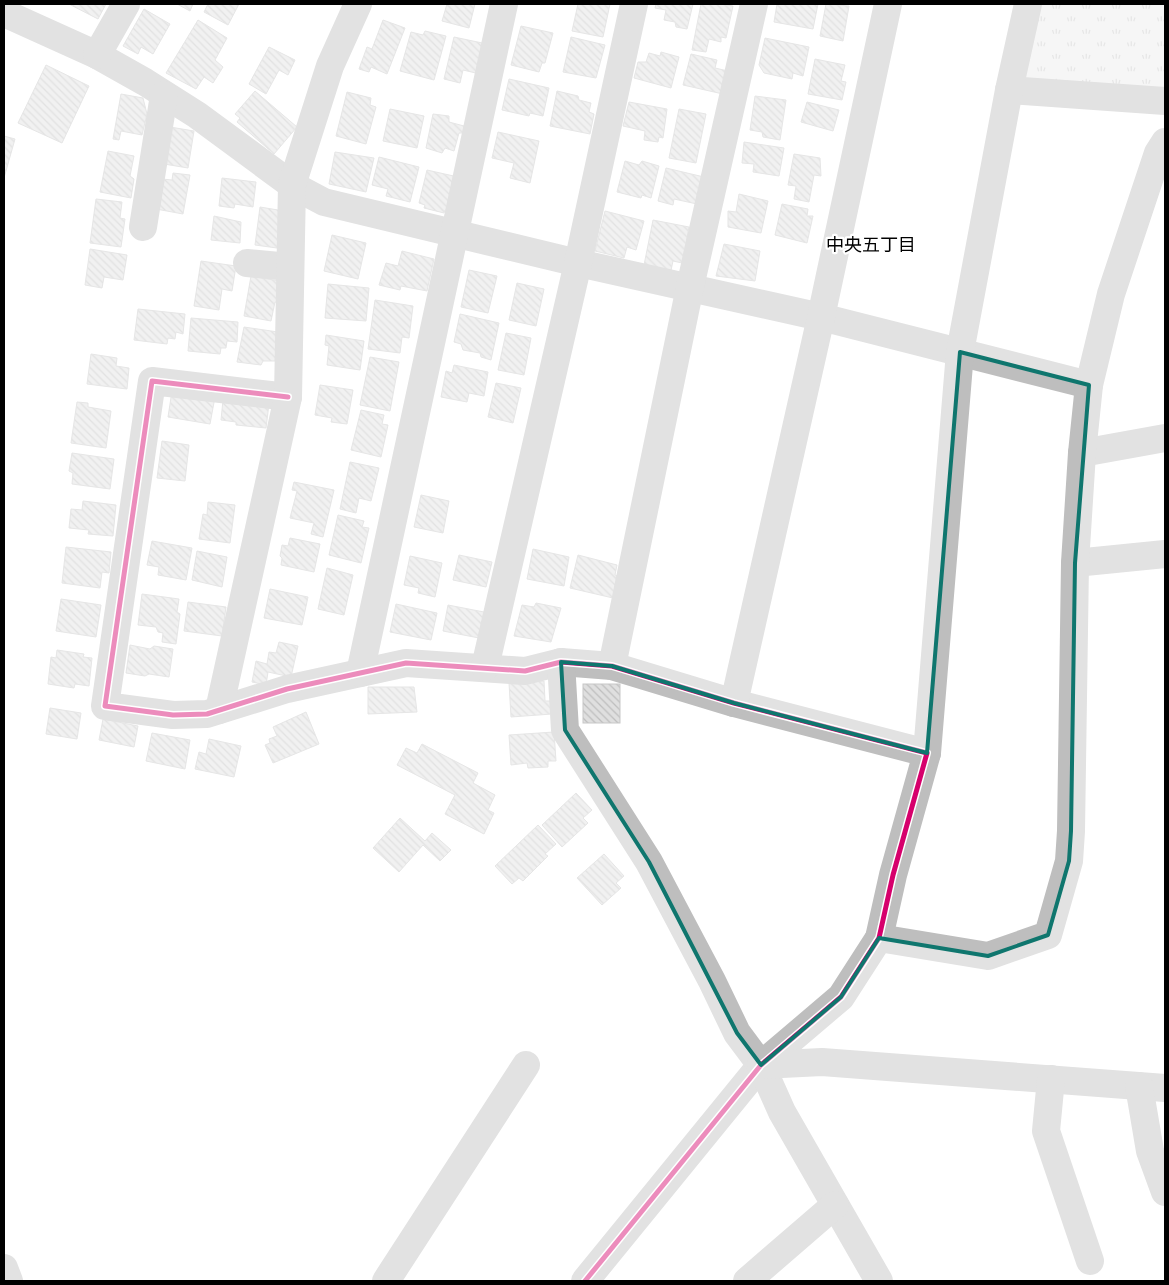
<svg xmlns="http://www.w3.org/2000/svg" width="1169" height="1285" viewBox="0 0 1169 1285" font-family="'Exo 2','Noto Sans JP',sans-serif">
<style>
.park{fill:url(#park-tufts)}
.building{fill:url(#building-back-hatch);stroke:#c7c7c7}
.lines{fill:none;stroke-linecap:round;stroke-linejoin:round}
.minor{stroke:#bebebe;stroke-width:28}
.cycleway-casing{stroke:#fff;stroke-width:8}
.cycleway{stroke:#d6006c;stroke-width:5}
.marked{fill:none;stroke:#0f766e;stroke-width:4;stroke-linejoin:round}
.labels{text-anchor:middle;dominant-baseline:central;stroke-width:4.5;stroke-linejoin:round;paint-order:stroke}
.neighbourhood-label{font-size:18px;fill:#000;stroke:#fff}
</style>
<defs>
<pattern id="park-tufts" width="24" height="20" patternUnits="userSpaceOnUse" patternTransform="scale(1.25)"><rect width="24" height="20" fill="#ececec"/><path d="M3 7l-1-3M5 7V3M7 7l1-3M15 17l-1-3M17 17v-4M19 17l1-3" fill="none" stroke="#c9c9c9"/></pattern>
<pattern id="building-back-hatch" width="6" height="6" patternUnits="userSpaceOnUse" patternTransform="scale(1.25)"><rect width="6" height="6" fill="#dfdfdf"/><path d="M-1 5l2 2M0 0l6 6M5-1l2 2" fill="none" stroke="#bebebe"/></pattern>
</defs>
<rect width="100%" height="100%" fill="#fff"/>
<!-- park -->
<path class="park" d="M1028,4H1165V101L1009,90Z"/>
<!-- building -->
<g class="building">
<path d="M69,4H106L98,19Z"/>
<path d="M177,4H193L190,11Z"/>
<path d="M208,4H239L228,25L204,12Z"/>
<path d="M447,4H475L469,28L442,21Z"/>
<path d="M578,4H610L603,37L572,31Z"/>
<path d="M656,4H693L687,29L676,27L675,22L664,20L666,10L655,8Z"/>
<path d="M701,4H720L733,6L726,38L721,37V42L709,39L706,52L692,50Z"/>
<path d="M777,4H818L813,29L774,22Z"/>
<path d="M826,4L849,6L843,41L820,36Z"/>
<path d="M144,9L170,24L153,54L141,47L138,54L123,46Z"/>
<path d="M198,20L227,38L215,60L223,67L213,83L204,77L196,89L166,73Z"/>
<path d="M383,20L405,28L387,74L371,67L369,72L359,69L367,47L372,49Z"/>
<path d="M521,26L553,33L545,63H542L539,72L511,65Z"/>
<path d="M425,31L446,36L434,80L400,71L411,32L423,35Z"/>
<path d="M454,37L487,44L480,74L463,70L460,83L444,79Z"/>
<path d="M571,37L605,45L596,78L563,72Z"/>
<path d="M765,38L809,47L803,76L793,73L792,79L764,73L759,65Z"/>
<path d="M269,47L295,60L288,75L279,70L266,94L249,84Z"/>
<path d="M661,52L679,57L671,88L634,78L638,62H646L649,53L660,56Z"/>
<path d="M691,54L717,60L715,68L728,71L723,94L683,85Z"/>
<path d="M815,59L845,65L841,81L846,82L842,100L808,94Z"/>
<path d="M46,65L89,86L62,143L18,123Z"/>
<path d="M509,79L549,88L543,116L530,113L529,116L502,110Z"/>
<path d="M255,91L297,127L274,154L237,122L240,118L235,114Z"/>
<path d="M557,91L578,96L579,100L591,103L589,112L594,114L590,134L550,126Z"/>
<path d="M347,92L371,98L370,105L376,107L366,144L336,136Z"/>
<path d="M121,94L143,98L147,114L142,135L121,131L119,140L113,139Z"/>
<path d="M755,96L786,100L780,140L763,137L762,132L750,130Z"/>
<path d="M629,102L667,109L663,138L659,137L658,142L644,140L645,131L623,126Z"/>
<path d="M807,102L839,110L833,131L801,122Z"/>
<path d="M390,109L424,116L417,148L383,141Z"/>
<path d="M679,109L706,114L696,163L669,158Z"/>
<path d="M433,114L449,116V122L464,126V133H459L454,151L445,148L442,153L426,148Z"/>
<path d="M170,127L194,131L188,168L164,164Z"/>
<path d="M498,132L539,141L530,183L510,178L514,163L492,158Z"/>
<path d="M4,136L15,139L4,178Z"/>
<path d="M744,142L784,148L779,176L753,172L754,164L742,163Z"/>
<path d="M108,151L134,156L130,176L134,179L131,198L100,192Z"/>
<path d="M335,152L374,158L366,192L329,184Z"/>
<path d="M794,154L820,158L821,176L814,175L809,202L794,199L796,186L788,185Z"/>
<path d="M379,157L419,167L410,202L386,196L388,189L372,185Z"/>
<path d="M625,161L639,165L642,161L659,166L651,198L642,195L641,198L617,192Z"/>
<path d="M666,168L704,177L697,204L674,199L673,205L658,201Z"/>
<path d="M427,170L458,177L450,211L445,210L444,213L424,208L425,205L419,203Z"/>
<path d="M173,173L190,175L183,214L156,209L162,179L172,180Z"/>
<path d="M222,178L256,182L253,207L235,204L234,208L219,206Z"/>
<path d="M739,194L768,201L761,233L728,227V211L736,212Z"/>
<path d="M96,199L122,202L120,218L125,219L121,247L90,243Z"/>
<path d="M782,204L808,209L807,216H813L807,243L775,235Z"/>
<path d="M260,207L290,212L277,248L255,245Z"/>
<path d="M605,211L644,221L636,250L627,247L624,258L595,251Z"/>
<path d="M214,216L241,222L240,243L211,240Z"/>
<path d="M653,220L689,227L682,263L673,261L670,275L643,270Z"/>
<path d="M332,235L366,243L358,279L324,271Z"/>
<path d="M724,244L760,251L755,281L716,276Z"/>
<path d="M90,249L127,255L123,280L104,277L102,288L85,285Z"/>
<path d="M402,251L434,259L427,291L401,286L400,290L379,285L386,263L398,266Z"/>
<path d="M201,261L236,266L232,291L222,289L219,310L194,306Z"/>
<path d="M469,270L497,276L488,313L461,307Z"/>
<path d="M251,276L285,282L281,303L275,302L271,321L244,316Z"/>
<path d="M517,283L544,289L536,326L509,320Z"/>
<path d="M328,284L369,288L366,321L325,318Z"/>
<path d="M375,300L413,306L409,338L402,337L400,353L368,349Z"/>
<path d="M138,309L185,314L183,334L176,332L175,339L168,338L167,344L134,340Z"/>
<path d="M460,314L499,323L491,360L481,357L480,353L463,350L461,344L454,342Z"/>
<path d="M191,318L238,322L237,342L227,341L226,348H221L220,354L188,351Z"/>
<path d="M244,327L278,332L275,361H263L261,365L237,362Z"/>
<path d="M506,333L531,338L524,375L498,370Z"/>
<path d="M326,335L364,341L360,370L327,365L329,346L325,345Z"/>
<path d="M91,354L117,358L116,366L129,368L127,389L87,384Z"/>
<path d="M370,357L399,362L390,411L360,405Z"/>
<path d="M454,365L488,372L484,396L469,393L467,402L441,397L446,371L452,373Z"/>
<path d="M496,383L521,388L513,423L488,417Z"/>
<path d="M320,385L353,390L347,424L331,422L332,418L315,415Z"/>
<path d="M172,391L215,397L210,424L168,417Z"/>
<path d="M223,400L269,404L266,428L236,425V422L221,420Z"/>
<path d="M77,402L88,403V407L111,411L106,448L71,443Z"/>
<path d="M361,410L384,415L382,424L388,425L381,457L351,450Z"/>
<path d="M162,441L189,445L185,481L157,478Z"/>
<path d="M72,453L114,459L110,489L72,484L73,473L69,471Z"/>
<path d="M350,462L379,468L371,501L359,498L356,513L340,509Z"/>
<path d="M294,482L334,490L323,537L311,534L314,523L290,518L297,491L292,490Z"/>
<path d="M421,495L449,501L443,533L414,527Z"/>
<path d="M83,501L116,505L113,536L88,534L89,530L69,528L71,509L82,510Z"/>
<path d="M208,502L235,505L230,543L199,539L203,514L207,515Z"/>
<path d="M338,515L364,521L362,527L369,528L361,563L329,555Z"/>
<path d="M290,538L320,544L314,572L281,565L282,558L280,556L282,545L288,546Z"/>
<path d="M152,541L192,548L186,580L158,575L159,567L147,565Z"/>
<path d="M66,547L111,552L109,573L102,572L100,588L62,583Z"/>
<path d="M533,549L569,557L564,586L527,579Z"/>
<path d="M197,551L227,557L222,587L192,580Z"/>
<path d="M459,555L492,562L486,587L453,580Z"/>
<path d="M578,555L617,565L615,575L618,576L613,598L570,588Z"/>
<path d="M410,556L442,563L435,597L418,593L419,588L404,585Z"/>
<path d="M327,568L353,575L344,615L318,609Z"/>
<path d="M270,589L308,597L302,625L264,618Z"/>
<path d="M142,594L179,599L177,612L180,614L176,644L162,642L163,633L158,632L156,627L138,625Z"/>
<path d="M61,599L101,605L96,637L56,631Z"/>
<path d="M188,602L226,607L222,636L184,631Z"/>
<path d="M536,603L561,608L551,642L514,636L522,605L534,607Z"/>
<path d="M396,604L437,613L431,640L390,632Z"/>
<path d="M448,605L484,612L479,638L443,631Z"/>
<path d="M279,642L298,646L291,677L268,672L266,685L252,682L256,661L267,664L269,652L276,653Z"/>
<path d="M130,645L150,649L154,646L173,649L169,677L149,674L145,676L126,673Z"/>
<path d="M57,650L84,654L83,657L92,658L89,686L75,684L74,688L48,684L51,657L56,658Z"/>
<path d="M544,681L545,701H551L552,714L511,717L509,683Z"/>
<rect x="583" y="684" width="37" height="39"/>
<path d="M368,687H414L417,712L368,714Z"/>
<path d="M50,708L81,713L77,739L46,734Z"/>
<path d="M306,712L319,744L273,763L265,745L270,743L269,739L277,736L273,727Z"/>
<path d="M103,719L138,726L134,747L99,740Z"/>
<path d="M554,732L556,761H548V767L528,768L527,763L511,765L509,735Z"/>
<path d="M152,733L190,740L185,769L146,761Z"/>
<path d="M209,739L241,746L234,777L195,769L199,752L206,754Z"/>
<path d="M422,744L478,773L473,783L495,795L488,810L494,813L484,834L445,814L455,795L397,765L406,748L417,753Z"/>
<path d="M576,793L592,810L583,818L588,823L562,847L542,825Z"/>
<path d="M400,818L425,841L432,833L451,850L440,861L423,845L399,872L373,848Z"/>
<path d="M538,825L556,844L545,854L548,856L523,881L519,878L512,884L495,866Z"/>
<path d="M604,854L624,876L616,883L621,888L602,905L577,878Z"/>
</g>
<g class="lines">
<!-- minor -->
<g class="minor">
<path d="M4,13L97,55L145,82L197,115L292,185L324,202L578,263L821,317L1089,385"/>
<path d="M97,55L126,4"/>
<path d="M1009,90L1165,101"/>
<path d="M143,227L164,95"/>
<path d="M247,263L290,267"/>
<path d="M288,397L152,381L105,706L173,715L207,714L287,689L406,663L525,671L561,662L612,666L734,703L927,753L893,875L879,938L841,997L761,1065L585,1281"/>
<path d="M1082,453L1165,438"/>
<path d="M1075,563L1165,554"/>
<path d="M561,662L565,730L649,862L712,981L737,1033L761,1065L782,1112L879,1281"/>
<path d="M612,666L690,287L754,4"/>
<path d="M485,667L578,263L634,4"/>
<path d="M360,673L504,4"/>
<path d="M734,703L821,317L888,4"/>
<path d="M219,710L288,397L292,185L330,66L358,4"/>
<path d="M927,753L960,352L1009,90L1028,4"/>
<path d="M879,938L988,956L1048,935L1069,861L1071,831L1075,563L1082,453L1089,385L1111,294L1158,153L1165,142"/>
<path d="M761,1065L822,1062L1165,1088"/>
<path d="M1051,1079L1046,1131L1090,1261"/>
<path d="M1139,1086L1150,1151L1165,1192"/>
<path d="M4,1268L9,1281"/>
<path d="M386,1281L526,1065"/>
<path d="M747,1281L835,1205"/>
</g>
<!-- cycleway casing -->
<g class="cycleway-casing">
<path id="cycleway" d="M288,397L152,381L105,706L173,715L207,714L287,689L406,663L525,671L561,662L612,666L734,703L927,753L893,875L879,938L841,997L761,1065L585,1281"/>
</g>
<!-- cycleway -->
<use href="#cycleway" class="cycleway"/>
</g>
<!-- marked area -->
<path d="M0 0H1169V1285H0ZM960,352L1089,385L1075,563L1071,831L1069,861L1048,935L988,956L879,938L841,997L761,1065L737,1033L649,862L565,730L561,662L612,666L734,703L927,753Z" fill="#fff" fill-opacity=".55" fill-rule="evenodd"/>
<path class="marked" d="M960,352L1089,385L1075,563L1071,831L1069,861L1048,935L988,956L879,938L841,997L761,1065L737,1033L649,862L565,730L561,662L612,666L734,703L927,753Z"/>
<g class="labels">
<!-- neighbourhood labels -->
<g class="neighbourhood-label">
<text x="871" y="244">中央五丁目</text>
</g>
</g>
<!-- border -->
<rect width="1169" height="1285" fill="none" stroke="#000000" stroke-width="10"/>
</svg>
